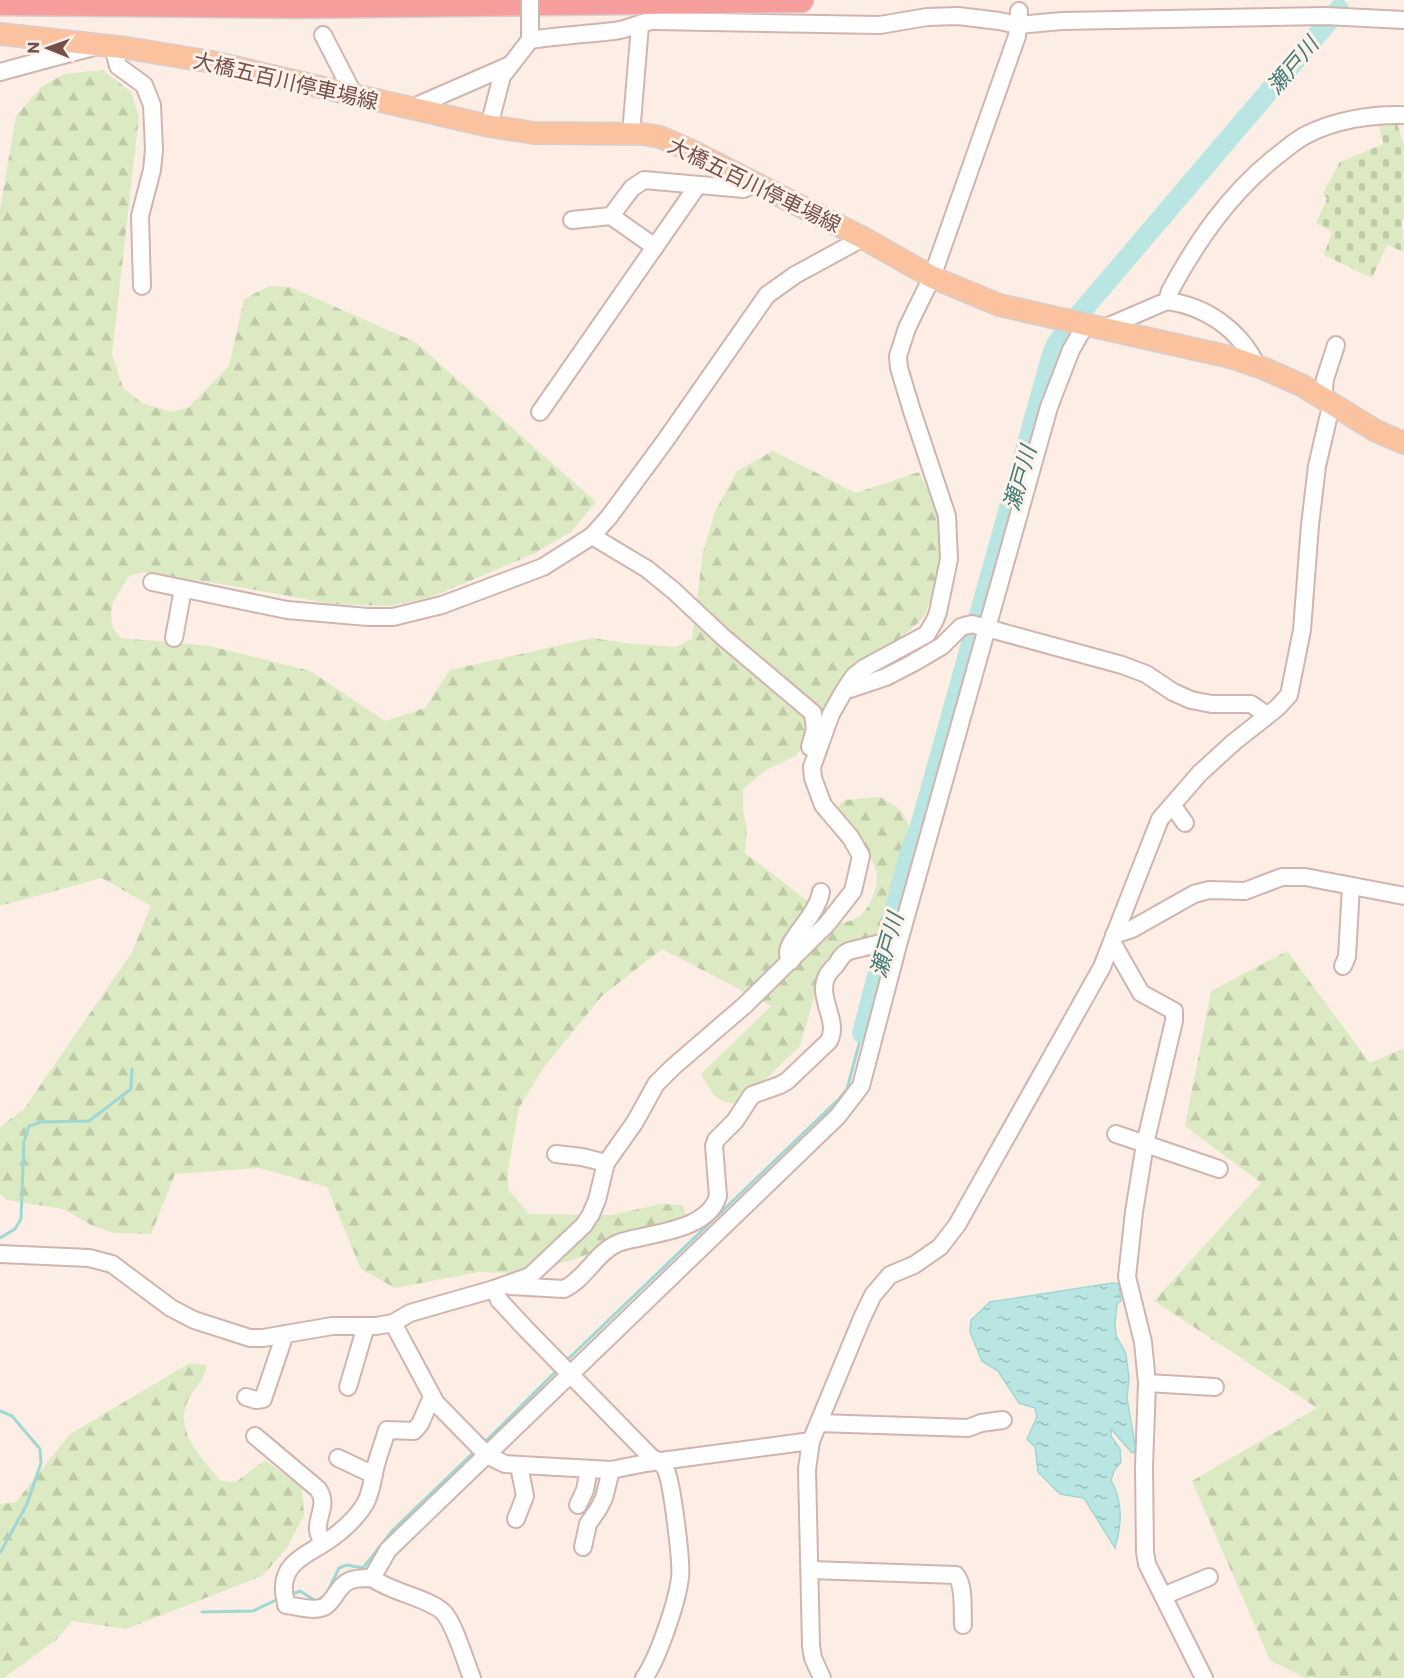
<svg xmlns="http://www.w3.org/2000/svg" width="1404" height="1678" viewBox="0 0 1404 1678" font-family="Commissioner,'Noto Sans JP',sans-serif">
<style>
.forest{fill:url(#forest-firs)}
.cemetery{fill:url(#cemetery-stones)}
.water{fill:url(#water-ripples);stroke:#a0d7d3;stroke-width:1.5}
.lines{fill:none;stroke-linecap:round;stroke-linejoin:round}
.stream{stroke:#a0d7d3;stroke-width:3}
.river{stroke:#b9e6e2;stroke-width:20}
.minor-casing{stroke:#d0b5ae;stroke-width:20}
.major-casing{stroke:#d8cecc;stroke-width:24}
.highway-casing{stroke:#d8cecc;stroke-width:27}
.minor{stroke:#fff;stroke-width:16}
.major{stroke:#fac29e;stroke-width:21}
.highway{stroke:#f69e9c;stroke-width:24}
.minor-bridge-casing{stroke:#d0b5ae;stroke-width:20;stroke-linecap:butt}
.minor-bridge{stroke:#fff;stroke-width:16}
.labels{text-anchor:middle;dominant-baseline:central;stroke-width:6;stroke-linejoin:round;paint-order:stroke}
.street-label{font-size:21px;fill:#754f4a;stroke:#fff2eb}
.water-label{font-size:22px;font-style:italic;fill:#3e7a76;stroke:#fff2eb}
</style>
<defs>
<pattern id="forest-firs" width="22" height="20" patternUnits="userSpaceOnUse" patternTransform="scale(1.5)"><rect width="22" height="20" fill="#dceac3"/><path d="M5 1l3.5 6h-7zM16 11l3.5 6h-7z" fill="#c0caa9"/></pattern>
<pattern id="cemetery-stones" width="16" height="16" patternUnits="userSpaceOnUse" patternTransform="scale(1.5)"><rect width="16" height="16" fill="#dceac3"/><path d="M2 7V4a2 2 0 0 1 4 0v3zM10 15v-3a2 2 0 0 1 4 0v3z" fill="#c0caa9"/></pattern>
<pattern id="water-ripples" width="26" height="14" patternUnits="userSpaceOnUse" patternTransform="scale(1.5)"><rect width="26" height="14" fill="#b9e6e2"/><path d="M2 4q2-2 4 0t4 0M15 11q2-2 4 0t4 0" fill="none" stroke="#9bbdb9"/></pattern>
</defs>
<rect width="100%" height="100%" fill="#fceee5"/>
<!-- forest -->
<g class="forest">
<path d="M103,70L131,92L139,116L112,354L123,388L142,403L171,412L189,407L229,366L244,299L269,286L290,287L415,342L596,502L571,532L533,554L432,597L389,606L332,604L233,586L142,572L129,576L113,602L111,615L113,628L121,638L210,646L310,671L385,721L425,708L450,670L592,638L625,643L676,647L692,639L703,552L715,512L737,471L773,451L856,493L919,472L941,517L943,556L933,593L924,617L910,630L841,681L796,756L766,770L743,789V810L747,830L745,853L838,924C855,921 866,915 872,898C875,892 877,883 877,876C875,857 848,824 836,809L844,800L880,797L901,810L912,831L882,935L847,944L824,964L800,1046L768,1077L750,1090L737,1103C715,1104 711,1090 701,1074L771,1006L662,949L602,996L544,1067L519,1108L508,1169V1189L529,1214L611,1215L661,1204L683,1205L687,1220L625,1238L579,1258L526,1274L479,1272L395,1288L361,1269L327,1187L259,1168L175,1174L151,1234L114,1233L93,1226L63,1209L7,1200L0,1194V1127L24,1109L132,952L151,906L102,878L0,906V209L16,116L41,87L64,74Z"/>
<path d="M1287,951L1370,1063L1404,1048V1678H1305L1270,1660L1192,1481L1317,1408L1154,1301L1261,1183L1185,1126L1211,991Z"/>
<path d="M190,1363L207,1365C204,1381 197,1385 189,1398C172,1430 202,1458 221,1481L236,1482L265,1460L302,1488L304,1515L287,1548L262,1576L126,1629L72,1621L56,1640L4,1678H0V1504L16,1502L70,1434Z"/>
</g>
<!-- cemetery -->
<path class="cemetery" d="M1396,120L1404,145V219L1402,221L1404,252L1387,245L1372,278L1324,255L1332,232L1316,223L1327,199L1323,193L1340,162L1383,144L1379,125Z"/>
<!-- water -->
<path class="water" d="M1112,1283L1119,1284L1121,1301L1117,1304L1115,1323L1116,1335L1126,1354L1129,1378L1127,1398L1135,1445V1452L1132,1453L1111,1429V1436L1120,1449L1121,1462L1114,1471L1111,1480C1123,1502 1122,1524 1115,1548L1084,1498L1060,1494L1038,1472L1035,1447L1027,1439L1037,1417L1035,1408L1019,1403L998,1371L982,1361L970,1332L971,1320L990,1302Z"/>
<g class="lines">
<!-- stream -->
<g class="stream">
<path d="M0,1238L15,1229L21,1219L24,1141L29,1126L41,1122L89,1121L131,1089L132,1069"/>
<path d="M565,1362L839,1099L847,1089L862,1033"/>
<path d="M0,1411L12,1416L40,1449L41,1463L27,1504L0,1553"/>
<path d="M484,1443L558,1369"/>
<path d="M328,1591L339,1568L347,1565L363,1568L393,1530L475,1451"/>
<path d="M290,1595L300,1591L316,1601L324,1596"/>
<path d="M202,1612L253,1611L278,1599"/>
</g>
<!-- river -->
<path class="river" d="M862,1033L910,851L919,830L1052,354L1057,343L1082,311L1339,9"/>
<!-- minor casing -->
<g class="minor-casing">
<g id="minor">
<path d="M323,35L354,95"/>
<path d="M530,40C558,36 586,34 614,31C628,30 641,21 655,21L880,25L927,17L958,16L999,21L1018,25L1062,21L1325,16L1404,20"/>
<path d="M113,46L118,66L144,85L152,105L154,150L152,170L140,216L142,286"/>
<path d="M44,60L94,47"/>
<path d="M0,72L44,60L48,52L49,38"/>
<path d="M409,109L510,65"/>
<path d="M489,126L502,76L530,40V31"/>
<path d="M631,134L640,25"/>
<path d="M611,216L655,247"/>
<path d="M572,220L611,216L632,188L644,180L744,189L754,183"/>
<path d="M1167,301C1206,306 1240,330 1257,366"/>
<path d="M1104,328L1167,301L1170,291C1197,241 1228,196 1273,159C1284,151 1294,141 1306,135C1335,120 1372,114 1404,115"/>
<path d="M1323,400L1325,379L1336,345"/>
<path d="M540,412L698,185"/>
<path d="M152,582L287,610L368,617H393L442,605L543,567L592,536"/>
<path d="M174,638L183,589"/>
<path d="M844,691L854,676L864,668L927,634L935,620L938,612L949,559L947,516L912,411L899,368L898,356L907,328L932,277L1017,36L1019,11"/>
<path d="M810,747L815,729L813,713L723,637L674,591L647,569L592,536L609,517L665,441L767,295L795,275L863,238"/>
<path d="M1173,806L1185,823"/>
<path d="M1114,935L1132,929L1194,894L1209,890L1245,891L1282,877H1305L1404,896"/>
<path d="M1112,942L1141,993L1174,1011V1021L1145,1144L1134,1212L1127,1277L1143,1342L1147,1383L1144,1467L1145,1552L1147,1564L1204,1678"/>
<path d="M791,961C789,958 788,956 788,952C789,938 817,915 821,892"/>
<path d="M1343,966L1347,957L1351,886"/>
<path d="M1116,1134L1219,1169"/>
<path d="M556,1154L582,1157L606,1163"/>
<path d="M0,1254L89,1258L112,1264L171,1308L194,1320L250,1338H263L332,1326H376L393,1323L436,1403L487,1455L505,1464L611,1470L646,1463L811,1441"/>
<path d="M510,1286L564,1289C586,1279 597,1250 621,1242C650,1233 708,1231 718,1196L714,1146L716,1140L735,1121L752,1095L780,1085L787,1081L829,1041C840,1020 816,998 827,976C829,972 833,968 836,965C840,959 842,954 849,951L881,943L897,947"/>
<path d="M494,1289L530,1276L584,1225L591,1214L597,1200L606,1163L635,1122L656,1084L673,1067L745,1005L827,924L853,891L861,856L851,838L823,805L813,778L812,767L831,714L844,691L886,677L913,663L942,646L961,627L972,624L1122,665L1146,674L1173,692L1191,700L1212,704H1251L1267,715"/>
<path d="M393,1323L410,1313L494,1289L499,1300L525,1328L651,1457C656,1460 662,1463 665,1468C672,1480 682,1563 680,1578C677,1602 658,1659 644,1678"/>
<path d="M1147,1383L1215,1387"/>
<path d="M348,1387L366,1326"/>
<path d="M246,1397L256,1400L263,1399L285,1334"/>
<path d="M432,1397L420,1424L414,1431L387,1430C384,1441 379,1453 376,1465C372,1479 372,1491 365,1504C355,1520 341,1532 326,1542C306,1555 282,1563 284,1591C284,1596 286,1600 286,1605C297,1606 313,1612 324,1607C328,1605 331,1601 334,1597C345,1579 351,1578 372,1578C390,1592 432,1599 444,1613C455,1625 465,1661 472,1678"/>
<path d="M819,1423L968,1428L981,1423L1003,1420"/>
<path d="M255,1436L318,1489C332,1509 307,1523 324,1543"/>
<path d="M338,1458L374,1475"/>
<path d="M578,1505L585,1490L589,1469"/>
<path d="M516,1519L525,1496L519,1466"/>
<path d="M583,1547L588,1524L599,1508L604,1498L611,1470"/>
<path d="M811,1570L956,1575C965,1586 962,1611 963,1625"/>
<path d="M372,1578L388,1550L838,1116L861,1086L898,945L1049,407L1071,350L1086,324"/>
<path d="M1163,1596L1209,1577"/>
<path d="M822,1678L813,1658L811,1646L807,1469L811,1441L862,1318L873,1295L890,1275L914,1265L940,1247L957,1225L1102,967L1160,819L1200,773L1234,742L1277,708L1289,695L1302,630L1310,525L1317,466L1331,406"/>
</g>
</g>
<!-- major casing -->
<g class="major-casing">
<path id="major" d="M0,34L127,48L212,62L489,126L534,133L643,134L660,137L692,151L863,238L932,277L999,305L1230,357L1265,369L1303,386L1376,431L1404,443"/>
</g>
<!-- highway casing -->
<g class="highway-casing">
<path id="highway" d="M0,3L298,6L801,0"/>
</g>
<!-- minor -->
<use href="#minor" class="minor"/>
<!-- major -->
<use href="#major" class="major"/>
<!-- highway -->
<use href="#highway" class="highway"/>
<!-- minor-bridge casing -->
<g class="minor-bridge-casing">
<path id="minor-bridge" d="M530,30V0"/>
</g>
<!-- minor-bridge -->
<use href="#minor-bridge" class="minor-bridge"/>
</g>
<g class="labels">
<!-- street labels -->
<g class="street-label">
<text transform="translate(286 80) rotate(13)">大橋五百川停車場線</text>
<text transform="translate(755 184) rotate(26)">大橋五百川停車場線</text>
</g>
<!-- water labels -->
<g class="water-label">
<text transform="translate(1292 65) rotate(-50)">瀬戸川</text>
<text transform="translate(1019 478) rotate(-74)">瀬戸川</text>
<text transform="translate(886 945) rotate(-74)">瀬戸川</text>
</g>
</g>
<!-- north arrow -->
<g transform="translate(48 48) rotate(271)" stroke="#fff2eb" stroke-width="4.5" paint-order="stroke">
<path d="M0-4.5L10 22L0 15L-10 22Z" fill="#754f4a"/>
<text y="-9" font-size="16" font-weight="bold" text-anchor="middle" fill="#754f4a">N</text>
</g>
</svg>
